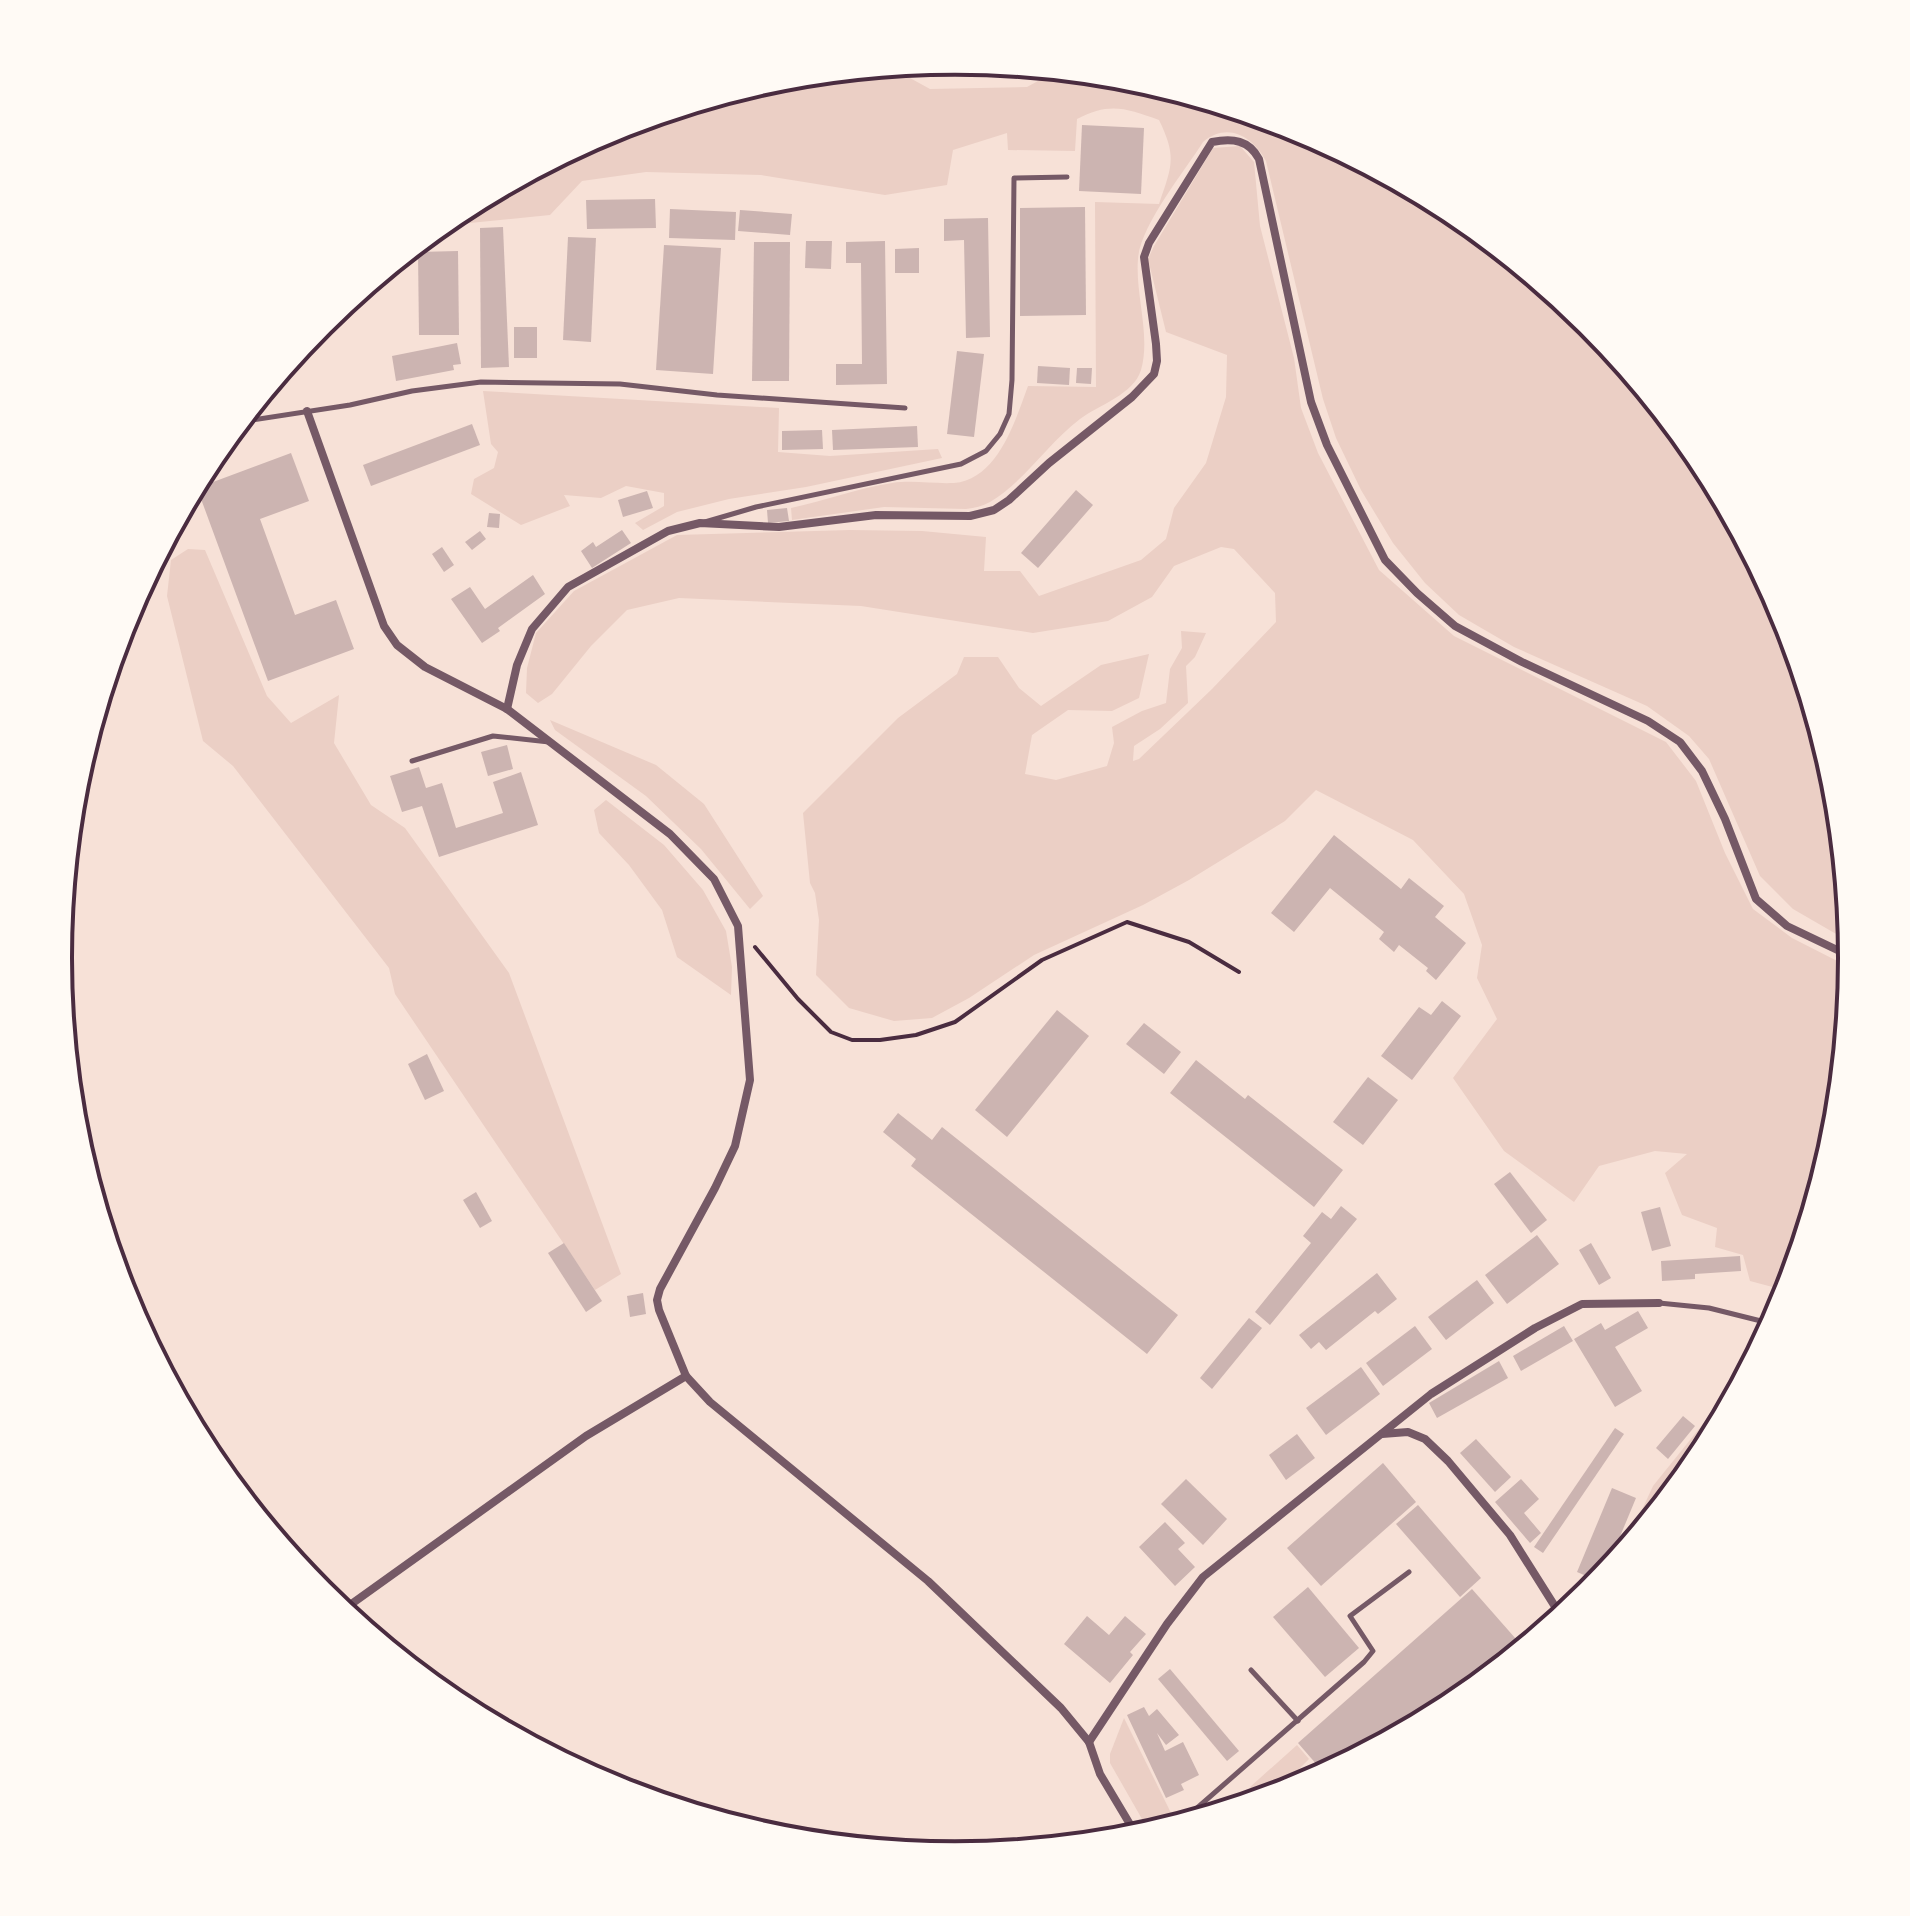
<svg xmlns="http://www.w3.org/2000/svg" width="1910" height="1916" viewBox="0 0 1910 1916" font-family="'Roboto Condensed',sans-serif">
<style>
.green{fill:#ebcfc5}
.building{fill:#ccb4b1}
.lines{fill:none;stroke-linecap:round;stroke-linejoin:round}
.path{stroke:#4a2c40;stroke-width:4}
.service{stroke:#755966;stroke-width:5}
.minor{stroke:#755966;stroke-width:8}
.rim{fill:none;stroke:#4a2c40;stroke-width:4}
</style>
<rect width="100%" height="100%" fill="#f7e1d7"/>
<!-- green -->
<g class="green">
<path d="M890,67L930,89L1027,87L1056,71L1130,78L1299,129L1454,212L1590,324L1701,460L1784,615L1835,783L1850,942L1793,909L1760,876L1709,759L1689,736L1647,706L1514,647L1459,615L1425,583L1393,543L1361,490L1336,438L1323,399L1266,161C1253,137 1228,121 1203,142C1184,172 1140,226 1138,259C1135,295 1151,335 1141,370C1134,394 1099,405 1080,419C1048,443 1025,481 990,502C982,506 975,508 966,509L884,507L792,520L791,508C825,501 858,488 892,483C913,480 933,484 954,483C998,479 1015,421 1028,386L1096,387L1095,202L1159,204C1172,166 1177,157 1159,120C1126,108 1109,102 1077,119L1075,151L1008,150L1007,133L953,150L947,185L885,195L761,175L646,172L582,181L550,215L440,226L457,212L612,129L780,78Z"/>
<path d="M1240,146L1254,162L1260,226L1294,358L1301,408L1318,453L1379,570L1454,636L1666,742L1696,781L1725,853L1753,909L1792,938L1851,968L1835,1133L1787,1291L1750,1281L1743,1255L1715,1247L1717,1228L1682,1215L1665,1173L1687,1154L1655,1151L1599,1166L1574,1202L1504,1151L1453,1078L1497,1019L1477,978L1482,945L1464,894L1413,840L1316,790L1285,821L1189,880L1143,905L1034,955L969,998L932,1018L894,1021L849,1008L816,975L819,920L815,893L810,883L803,813L898,718L957,674L964,657H998L1019,688L1041,706L1101,665L1149,654L1139,698L1112,711L1068,710L1032,735L1025,774L1056,780L1107,766L1114,743L1112,727L1142,711L1166,703L1170,669L1182,648L1181,631L1206,633L1195,657L1186,666L1188,703L1160,729L1134,746L1133,761L1139,759L1212,689L1276,622L1275,593L1234,549L1221,547L1174,566L1152,597L1108,621L1033,633L861,606L679,598L627,610L591,646L552,694L538,703L526,693L527,668L536,633L574,591L677,535L850,530L922,531L986,537L984,571H1020L1039,596L1141,560L1166,539L1174,508L1206,463L1226,397L1227,355L1166,332L1148,259L1154,246L1213,148Z"/>
<path d="M483,391L779,408L778,452L830,456L938,449L942,458L806,487L729,499L677,512L643,530L635,523L664,506V493L626,486L601,498L564,495L570,506L521,525L471,494L474,479L494,468L498,452L491,444Z"/>
<path d="M188,549L205,550L267,696L291,723L339,695L334,743L371,805L405,828L509,973L621,1274L595,1290L395,994L389,968L233,766L203,741L167,596L171,560Z"/>
<path d="M550,720L656,765L704,804L763,896L750,909L701,849L646,796L555,730Z"/>
<path d="M606,800L664,845L703,890L726,931L732,967L731,995L677,957L662,910L629,865L599,833L594,810Z"/>
<path d="M1730,1401L1701,1457L1622,1553L1653,1486L1715,1409Z"/>
<path d="M1124,1718L1172,1815L1157,1826L1147,1824L1142,1819L1110,1763V1754Z"/>
<path d="M1297,1745L1309,1759L1298,1770L1297,1781L1300,1785L1260,1798L1250,1787Z"/>
</g>
<!-- building -->
<g class="building">
<path d="M1082,125L1144,128L1141,194L1079,191Z"/>
<path d="M655,199L656,228L587,229L586,200Z"/>
<path d="M1085,207L1086,315L1020,316V208Z"/>
<path d="M670,209L736,212L735,240L669,238Z"/>
<path d="M740,210L792,214L790,235L738,231Z"/>
<path d="M988,218L990,337L966,338L964,240L944,241V219Z"/>
<path d="M503,227L509,367L481,368L480,228Z"/>
<path d="M568,237L596,238L591,342L563,340Z"/>
<path d="M806,241H832L831,269L805,268Z"/>
<path d="M885,241L887,384L836,385V364H862L861,263H846V242Z"/>
<path d="M754,242H790L789,381H752Z"/>
<path d="M664,245L721,248L713,374L656,370Z"/>
<path d="M919,248V273H895V249Z"/>
<path d="M458,251L459,335H419L418,252Z"/>
<rect x="514" y="327" width="23" height="31"/>
<path d="M457,343L461,364L453,365L454,370L396,381L392,356Z"/>
<path d="M957,351L984,354L974,437L947,434Z"/>
<path d="M1038,366L1070,368L1069,385L1037,383Z"/>
<path d="M1077,368H1092L1091,384L1076,383Z"/>
<path d="M472,424L480,445L371,486L363,465Z"/>
<path d="M917,426L918,447L833,450L832,430Z"/>
<path d="M822,430L823,449L782,450V431Z"/>
<path d="M291,453L309,501L260,519L295,615L336,600L354,649L268,681L197,488Z"/>
<path d="M1076,490L1093,505L1038,568L1021,553Z"/>
<path d="M647,491L653,508L623,517L618,500Z"/>
<path d="M787,508L789,521L768,523L767,510Z"/>
<path d="M489,513L500,514L499,528L487,527Z"/>
<path d="M622,530L631,543L592,568L581,551L593,542L596,547Z"/>
<path d="M480,531L486,539L472,550L465,542Z"/>
<path d="M442,547L454,565L444,572L432,554Z"/>
<path d="M533,575L545,594L498,628L500,631L482,643L451,599L470,587L485,609Z"/>
<path d="M507,745L513,769L488,776L481,752Z"/>
<path d="M419,767L426,788L442,783L456,828L503,813L493,782L521,772L538,825L439,857L422,806L402,812L390,776Z"/>
<path d="M1334,835L1401,889L1409,878L1444,906L1435,917L1466,943L1436,980L1426,971L1428,968L1399,945L1394,952L1379,939L1384,932L1330,888L1294,932L1271,913Z"/>
<path d="M1442,1001L1461,1016L1412,1080L1381,1056L1419,1007L1431,1015Z"/>
<path d="M1057,1010L1089,1036L1007,1137L975,1110Z"/>
<path d="M1144,1023L1181,1052L1164,1074L1126,1044Z"/>
<path d="M427,1054L444,1091L425,1100L408,1064Z"/>
<path d="M1196,1060L1245,1099L1248,1095L1343,1170L1314,1207L1170,1093Z"/>
<path d="M1368,1077L1398,1100L1363,1145L1333,1122Z"/>
<path d="M898,1113L932,1140L942,1127L1178,1315L1147,1354L911,1166L916,1159L883,1132Z"/>
<path d="M1510,1172L1547,1220L1531,1233L1494,1184Z"/>
<path d="M476,1192L492,1221L480,1228L463,1200Z"/>
<path d="M1341,1206L1357,1219L1270,1325L1255,1312L1311,1243L1303,1236L1322,1212L1331,1219Z"/>
<path d="M1660,1207L1671,1246L1652,1251L1641,1212Z"/>
<path d="M1537,1235L1559,1264L1507,1304L1485,1275Z"/>
<path d="M564,1243L602,1301L586,1312L548,1253Z"/>
<path d="M1591,1243L1611,1278L1599,1285L1579,1250Z"/>
<path d="M1740,1256L1741,1271L1695,1274V1279L1662,1281L1661,1261Z"/>
<path d="M1377,1273L1397,1299L1378,1314L1375,1311L1326,1350L1319,1342L1311,1349L1299,1335Z"/>
<path d="M1477,1280L1494,1303L1446,1340L1428,1317Z"/>
<path d="M643,1293L646,1314L630,1317L627,1296Z"/>
<path d="M1638,1311L1648,1328L1615,1347L1642,1391L1615,1407L1574,1339L1601,1323L1605,1330Z"/>
<path d="M1249,1318L1262,1328L1212,1389L1200,1378Z"/>
<path d="M1415,1326L1432,1349L1383,1386L1366,1363Z"/>
<path d="M1564,1326L1573,1341L1521,1371L1513,1356Z"/>
<path d="M1499,1361L1508,1378L1437,1418L1429,1403Z"/>
<path d="M1361,1367L1380,1394L1326,1435L1306,1408Z"/>
<path d="M1683,1416L1695,1426L1668,1459L1656,1448Z"/>
<path d="M1615,1428L1624,1434L1543,1553L1534,1547Z"/>
<path d="M1297,1434L1315,1458L1286,1480L1269,1455Z"/>
<path d="M1476,1439L1511,1477L1495,1492L1460,1453Z"/>
<path d="M1383,1463L1416,1502L1321,1586L1287,1548Z"/>
<path d="M1186,1479L1227,1519L1203,1545L1161,1504Z"/>
<path d="M1521,1479L1539,1499L1524,1513L1541,1533L1530,1543L1495,1502Z"/>
<path d="M1612,1488L1636,1498L1604,1575L1598,1581L1577,1572Z"/>
<path d="M1418,1505L1481,1578L1460,1597L1396,1524Z"/>
<path d="M1165,1522L1185,1543L1178,1549L1195,1567L1175,1586L1139,1547Z"/>
<path d="M1308,1587L1359,1648L1325,1677L1273,1617Z"/>
<path d="M1472,1589L1523,1647L1453,1704L1324,1773L1298,1743Z"/>
<path d="M1087,1616L1109,1635L1125,1616L1146,1634L1130,1652L1133,1655L1110,1683L1064,1644Z"/>
<path d="M1170,1669L1239,1751L1227,1761L1158,1679Z"/>
<path d="M1144,1707L1149,1716L1157,1709L1179,1735L1166,1745L1157,1733L1165,1751L1183,1742L1199,1775L1181,1784L1184,1790L1166,1798L1127,1715Z"/>
</g>
<g class="lines">
<!-- path -->
<path class="path" d="M755,947L798,999L831,1032L852,1040H880L916,1035L955,1022L1042,960L1127,922L1189,942L1239,972"/>
<!-- service -->
<g class="service">
<path d="M240,422L350,405L412,391L481,382L620,384L717,395L905,408"/>
<path d="M705,522L756,507L961,464L986,451L1000,434L1009,414L1012,380L1014,178L1067,177"/>
<path d="M412,761L493,736L549,742"/>
<path d="M1659,1303L1709,1308L1769,1323"/>
<path d="M1251,1670L1298,1721"/>
<path d="M1181,1822L1364,1662L1373,1651L1350,1616L1409,1572"/>
</g>
<!-- minor -->
<g class="minor">
<path d="M307,411L384,626L397,645L425,667L507,709L670,834L714,879L738,926L750,1080L735,1146L715,1188L660,1289L657,1300L659,1310L686,1376L586,1436L343,1610"/>
<path d="M507,709L517,665L532,629L568,587L668,531L700,523L779,527L876,515L970,516L994,510L1009,500L1049,463L1132,397L1154,374L1157,361L1156,344L1144,257L1149,243L1212,142C1233,138 1249,140 1259,159L1311,402L1327,445L1385,560L1417,593L1455,626L1522,662L1648,721L1680,742L1702,771L1725,819L1756,899L1787,926L1852,957"/>
<path d="M686,1376L710,1402L928,1581L1061,1708L1089,1742L1100,1774L1137,1836"/>
<path d="M1382,1434L1408,1432L1425,1439L1448,1461L1510,1535L1561,1616"/>
<path d="M1089,1742L1167,1624L1203,1577L1431,1394L1535,1328L1582,1304L1659,1303"/>
</g>
</g>
<!-- crop -->
<path d="M0 0H1910V1916H0ZM72 958a883 883 0 1 1 1766 0a883 883 0 1 1-1766 0Z" fill="#fffaf5" fill-rule="evenodd"/>
<path class="rim" d="M72 958a883 883 0 1 1 1766 0a883 883 0 1 1-1766 0Z"/>
</svg>
